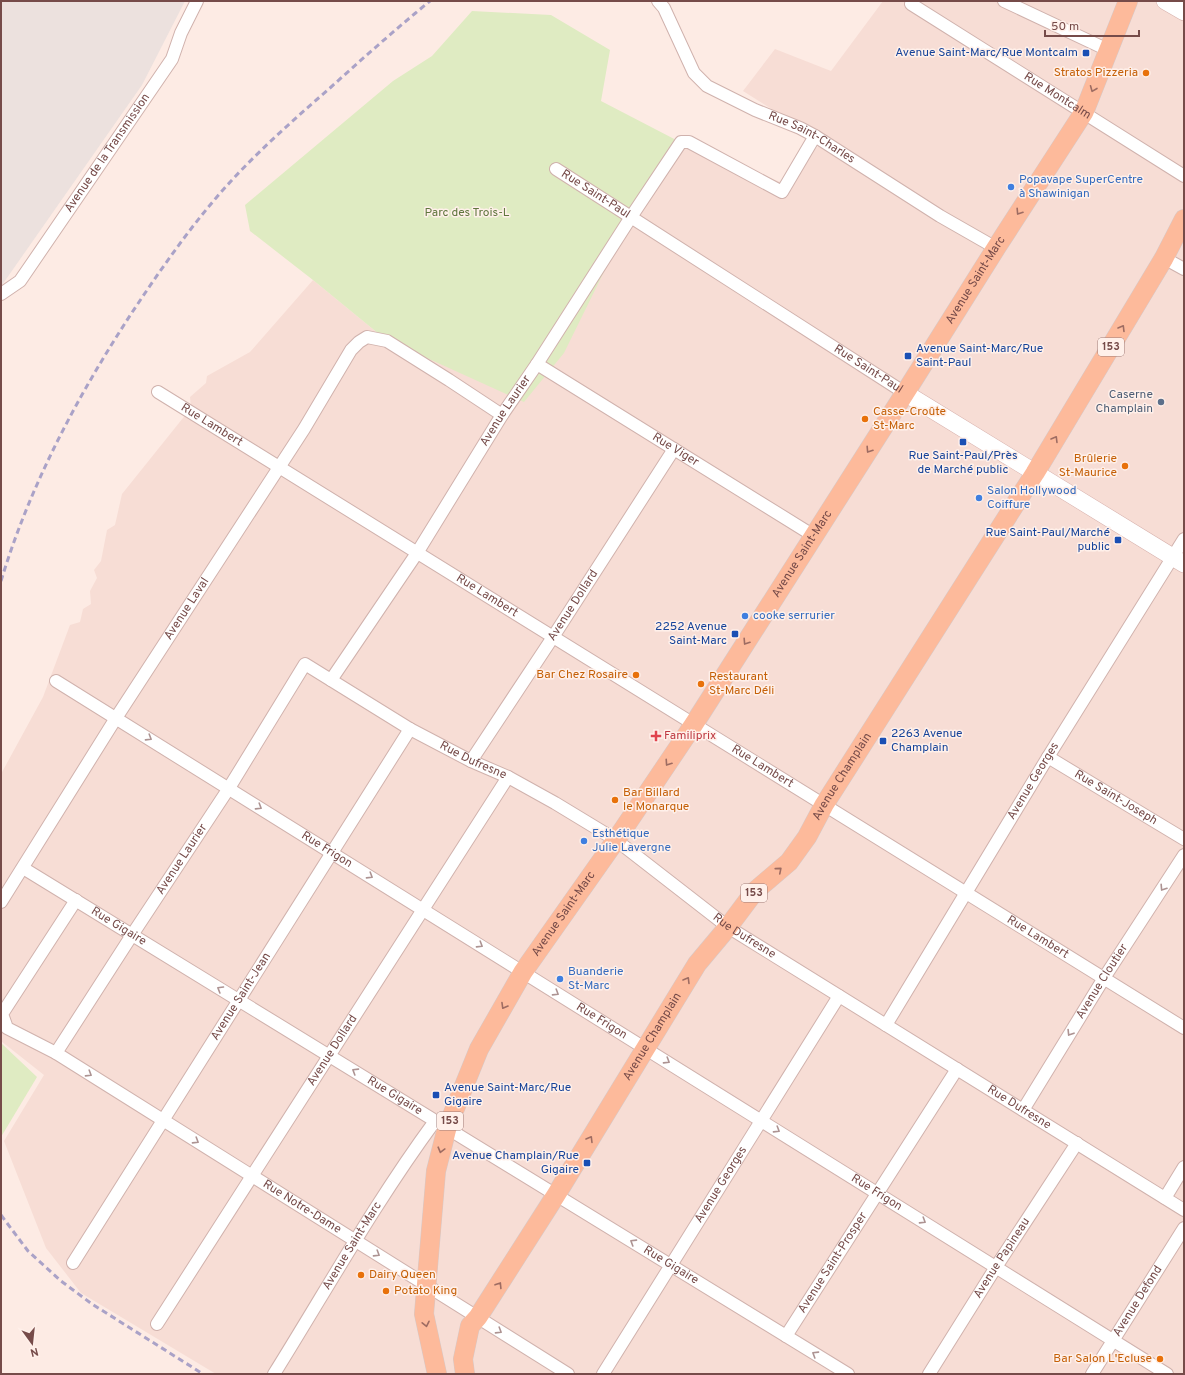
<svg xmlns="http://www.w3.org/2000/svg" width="1185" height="1375" viewBox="0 0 1185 1375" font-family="Overpass,sans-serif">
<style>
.residential{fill:#f7ddd5}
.industrial{fill:#ece1de}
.green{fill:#dfebc2}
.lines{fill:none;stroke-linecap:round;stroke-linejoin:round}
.street-casing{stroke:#d0b2ad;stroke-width:14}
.secondary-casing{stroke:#d7b1ac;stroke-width:18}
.primary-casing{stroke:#d6c9c8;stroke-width:20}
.street{stroke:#fff;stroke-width:12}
.secondary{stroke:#fff;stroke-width:17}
.primary{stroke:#fdba9b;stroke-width:19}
.rail{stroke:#aaa2c7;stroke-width:3;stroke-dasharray:6 4;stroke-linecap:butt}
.oneway{stroke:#9e6c62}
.oneway2{stroke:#ad9392}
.transit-dot{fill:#1a4fb4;stroke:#fff0ea;stroke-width:1.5}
.food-dot{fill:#e8710a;stroke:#fff0ea;stroke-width:1.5}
.shop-dot{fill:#3f7fe0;stroke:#fff0ea;stroke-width:1.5}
.service-dot{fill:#5c6f8a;stroke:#fff0ea;stroke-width:1.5}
.health-dot{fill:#e0444e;stroke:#fff0ea;stroke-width:1.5}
.labels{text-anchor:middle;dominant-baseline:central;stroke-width:3;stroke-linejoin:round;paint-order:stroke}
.shield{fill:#fff0ea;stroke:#9f7c79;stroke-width:1}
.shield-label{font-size:11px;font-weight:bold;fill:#764b49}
.transit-label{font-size:12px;fill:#164399;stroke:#fff0ea;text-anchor:end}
.food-label{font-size:12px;fill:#c56008;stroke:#fff0ea;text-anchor:start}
.street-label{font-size:12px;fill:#764b49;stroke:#fff0ea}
.shop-label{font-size:12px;fill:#366cbe;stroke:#fff0ea;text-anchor:start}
.park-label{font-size:12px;fill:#60763e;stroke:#fff0ea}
.service-label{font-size:12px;fill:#4e5e75;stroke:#fff0ea;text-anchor:end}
.health-label{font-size:12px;fill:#be3a42;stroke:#fff0ea;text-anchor:start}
</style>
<rect width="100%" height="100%" fill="#fdebe4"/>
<!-- residential -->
<path class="residential" d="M883,1H1184V1374H216L81,1293L46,1248L4,1141L44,1075L1,1041V774L43,697L70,625L80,622L83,609L91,604L90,591L97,578L94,570L101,561L107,530L115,525L122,494L191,408L190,397L206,383L207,376L250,352L313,280L385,339L631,217L680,142L783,183L823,141L743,91L775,49L831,71Z"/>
<!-- industrial -->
<path class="industrial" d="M1,1H185L142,85L2,285Z"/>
<!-- green -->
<g class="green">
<path d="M472,11L551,15L610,50L601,101L680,142L631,217L564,353L524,402L385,339L313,280L250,231L245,205L393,81L432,56Z"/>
<path d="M1,1043L37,1077L1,1137Z"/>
</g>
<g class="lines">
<!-- street casing -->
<g class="street-casing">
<g id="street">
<path id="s1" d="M658,1L664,8L694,73L707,86L755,110L800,128L815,136L940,216L996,248"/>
<path d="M1004,1L1108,50"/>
<path id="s2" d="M911,4L1184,176"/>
<path id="s3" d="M556,169L905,393"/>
<path d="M1164,258L1184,269"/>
<path id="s4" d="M1,294L20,281L172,59L181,33L197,1"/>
<path id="s5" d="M537,364L814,536"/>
<path id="s6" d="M158,392L1184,1028"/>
<path id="s7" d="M331,680L417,553L502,415L537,364L631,217L681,142H689L782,192L815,136"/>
<path id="s8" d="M56,681L1167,1374"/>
<path id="s9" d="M1048,757L1184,839"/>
<path id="s10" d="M471,761L553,637L674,449"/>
<path id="s11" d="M23,868L848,1374"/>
<path id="s12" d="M76,900L2,1014L7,1028L56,1053L568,1374"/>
<path id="s13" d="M1,902L116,718L304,429L351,350L359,342L367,337L387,341L449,380L502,415"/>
<path id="s14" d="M886,1025L1048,757L1184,539"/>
<path id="s15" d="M56,1053L132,935L229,788L305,664L410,729L471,761L508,777L555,803L616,840L728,927L1184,1210"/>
<path id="s16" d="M1023,1110L1104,978L1184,855"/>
<path d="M1165,1198L1184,1167"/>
<path id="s17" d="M73,1263L410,729"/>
<path id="s18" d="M157,1324L508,777"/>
<path id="s19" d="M786,1336L957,1069"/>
<path id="s20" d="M274,1374C327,1289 376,1201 435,1121"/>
<path id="s21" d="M603,1374L839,996"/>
<path id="s22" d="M929,1374L996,1267L1077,1143"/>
<path id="s23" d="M1092,1374L1184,1228"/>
</g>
</g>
<!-- secondary casing -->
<g class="secondary-casing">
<g id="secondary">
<path d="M1165,1L1184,12"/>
<path d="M905,393L1184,564"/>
</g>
</g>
<!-- primary casing -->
<g class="primary-casing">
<g id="primary">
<path id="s24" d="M437,1374L424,1314L436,1171L447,1128L479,1049L523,972L616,840L694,724L905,393L996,248L1084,112L1128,1"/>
<path id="s25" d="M465,1374L463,1359L470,1326L478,1317L556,1195L697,964L728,927L755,891L789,862L807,837L824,805L1035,473L1164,258L1184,219"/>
</g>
</g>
<!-- street -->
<use href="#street" class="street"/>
<!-- secondary -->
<use href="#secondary" class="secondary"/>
<!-- primary -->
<use href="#primary" class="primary"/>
<!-- rail -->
<g class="rail">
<path d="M1,581C30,485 78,395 133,311C159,272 186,233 216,198C250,158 290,123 330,88C363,58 396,29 430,1"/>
<path d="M1,1215L28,1251L61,1281L92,1304L203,1374"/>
</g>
</g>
<!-- one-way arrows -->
<defs><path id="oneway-chevron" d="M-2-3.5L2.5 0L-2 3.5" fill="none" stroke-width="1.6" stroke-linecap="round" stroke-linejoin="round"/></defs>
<g class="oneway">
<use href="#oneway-chevron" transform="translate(1093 89) rotate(112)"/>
<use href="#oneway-chevron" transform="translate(1019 212) rotate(123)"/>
<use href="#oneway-chevron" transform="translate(1122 328) rotate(-59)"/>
<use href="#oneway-chevron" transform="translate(1055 439) rotate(-59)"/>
<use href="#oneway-chevron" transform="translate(869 450) rotate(123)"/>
<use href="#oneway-chevron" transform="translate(746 642) rotate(123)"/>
<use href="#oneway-chevron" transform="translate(668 763) rotate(124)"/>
<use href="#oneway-chevron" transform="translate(779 870) rotate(-41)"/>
<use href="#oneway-chevron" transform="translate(687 980) rotate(-59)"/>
<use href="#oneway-chevron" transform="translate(504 1006) rotate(120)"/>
<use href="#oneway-chevron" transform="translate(590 1139) rotate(-59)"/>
<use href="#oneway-chevron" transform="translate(441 1150) rotate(105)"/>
<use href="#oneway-chevron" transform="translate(499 1285) rotate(-58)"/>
<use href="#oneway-chevron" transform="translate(426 1324) rotate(78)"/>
</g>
<g class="oneway2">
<use href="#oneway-chevron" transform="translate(149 738) rotate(32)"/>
<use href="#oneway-chevron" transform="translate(259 807) rotate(32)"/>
<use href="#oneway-chevron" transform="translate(370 876) rotate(32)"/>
<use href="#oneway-chevron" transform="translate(1163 888) rotate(123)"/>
<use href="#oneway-chevron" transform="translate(480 945) rotate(32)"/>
<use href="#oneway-chevron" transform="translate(220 989) rotate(-149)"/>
<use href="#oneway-chevron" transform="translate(556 993) rotate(32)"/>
<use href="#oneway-chevron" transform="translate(1070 1033) rotate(122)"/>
<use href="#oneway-chevron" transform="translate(667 1061) rotate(32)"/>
<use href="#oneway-chevron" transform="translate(355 1071) rotate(-148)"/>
<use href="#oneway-chevron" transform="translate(89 1074) rotate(32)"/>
<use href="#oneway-chevron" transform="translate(777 1130) rotate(32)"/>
<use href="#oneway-chevron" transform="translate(196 1141) rotate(32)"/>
<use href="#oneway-chevron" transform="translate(923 1221) rotate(32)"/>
<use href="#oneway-chevron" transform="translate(633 1242) rotate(-148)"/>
<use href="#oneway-chevron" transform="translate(377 1254) rotate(32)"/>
<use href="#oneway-chevron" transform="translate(499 1331) rotate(32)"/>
<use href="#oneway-chevron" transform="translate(815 1354) rotate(-148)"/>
</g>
<!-- markers -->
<g class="transit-dot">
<rect x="1082" y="49" width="8" height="8" rx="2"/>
<rect x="904" y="352" width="8" height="8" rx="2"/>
<rect x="959" y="438" width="8" height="8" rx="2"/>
<rect x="1114" y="536" width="8" height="8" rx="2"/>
<rect x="731" y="630" width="8" height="8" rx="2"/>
<rect x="879" y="737" width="8" height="8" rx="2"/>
<rect x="432" y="1091" width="8" height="8" rx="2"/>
<rect x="583" y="1159" width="8" height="8" rx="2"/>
</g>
<g class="food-dot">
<circle cx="1146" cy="73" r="4"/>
<circle cx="865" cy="419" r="4"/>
<circle cx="1125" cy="466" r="4"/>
<circle cx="636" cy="675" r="4"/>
<circle cx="701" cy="684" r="4"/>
<circle cx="615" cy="800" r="4"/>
<circle cx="361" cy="1275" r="4"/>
<circle cx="386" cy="1291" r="4"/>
<circle cx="1160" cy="1359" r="4"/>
</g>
<g class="shop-dot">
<circle cx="1011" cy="187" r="4"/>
<circle cx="979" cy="498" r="4"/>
<circle cx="745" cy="616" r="4"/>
<circle cx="584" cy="841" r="4"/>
<circle cx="560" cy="979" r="4"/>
</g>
<circle class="service-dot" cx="1161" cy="402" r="4"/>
<path class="health-dot" d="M654 730h4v4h4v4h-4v4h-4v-4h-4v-4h4z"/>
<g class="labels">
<!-- shield labels -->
<g class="shield">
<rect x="1098" y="338" width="26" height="18" rx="3"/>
<rect x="741" y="884" width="26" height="18" rx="3"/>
<rect x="437" y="1112" width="26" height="18" rx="3"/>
</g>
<g class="shield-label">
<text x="1111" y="347">153</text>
<text x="754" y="893">153</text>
<text x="450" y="1121">153</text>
</g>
<!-- transit labels -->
<g class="transit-label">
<text x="1078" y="53">Avenue Saint-Marc/Rue Montcalm</text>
<text x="916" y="349" text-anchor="start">Avenue Saint-Marc/Rue<tspan x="916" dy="14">Saint-Paul</tspan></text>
<text x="963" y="456" text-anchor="middle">Rue Saint-Paul/Près<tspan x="963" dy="14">de Marché public</tspan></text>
<text x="1110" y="533">Rue Saint-Paul/Marché<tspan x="1110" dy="14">public</tspan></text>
<text x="727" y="627">2252 Avenue<tspan x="727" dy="14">Saint-Marc</tspan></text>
<text x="891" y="734" text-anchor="start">2263 Avenue<tspan x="891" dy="14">Champlain</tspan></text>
<text x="444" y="1088" text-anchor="start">Avenue Saint-Marc/Rue<tspan x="444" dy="14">Gigaire</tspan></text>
<text x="579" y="1156">Avenue Champlain/Rue<tspan x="579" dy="14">Gigaire</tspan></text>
</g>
<!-- food labels -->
<g class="food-label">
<text x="1138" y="73" text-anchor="end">Stratos Pizzeria</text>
<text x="873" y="412">Casse-Croûte<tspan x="873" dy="14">St-Marc</tspan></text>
<text x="1117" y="459" text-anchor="end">Brûlerie<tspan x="1117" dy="14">St-Maurice</tspan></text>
<text x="628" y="675" text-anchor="end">Bar Chez Rosaire</text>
<text x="709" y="677">Restaurant<tspan x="709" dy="14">St-Marc Déli</tspan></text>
<text x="623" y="793">Bar Billard<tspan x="623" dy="14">le Monarque</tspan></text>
<text x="369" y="1275">Dairy Queen</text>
<text x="394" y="1291">Potato King</text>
<text x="1152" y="1359" text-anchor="end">Bar Salon L'Ecluse</text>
</g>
<!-- street labels -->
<g class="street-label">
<text stroke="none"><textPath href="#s2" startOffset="173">Rue Montcalm</textPath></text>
<text stroke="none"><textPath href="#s1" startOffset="216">Rue Saint-Charles</textPath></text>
<text stroke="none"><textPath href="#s4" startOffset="178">Avenue de la Transmission</textPath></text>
<text stroke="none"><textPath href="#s3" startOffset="47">Rue Saint-Paul</textPath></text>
<text stroke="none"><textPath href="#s24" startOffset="1250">Avenue Saint-Marc</textPath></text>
<text stroke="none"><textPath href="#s3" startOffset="371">Rue Saint-Paul</textPath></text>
<text stroke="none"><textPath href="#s7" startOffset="321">Avenue Laurier</textPath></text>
<text stroke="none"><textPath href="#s6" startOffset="63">Rue Lambert</textPath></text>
<text stroke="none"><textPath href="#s5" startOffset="163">Rue Viger</textPath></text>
<text stroke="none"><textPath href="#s24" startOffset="926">Avenue Saint-Marc</textPath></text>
<text stroke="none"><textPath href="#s6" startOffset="387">Rue Lambert</textPath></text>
<text stroke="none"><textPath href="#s10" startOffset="186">Avenue Dollard</textPath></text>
<text stroke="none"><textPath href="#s13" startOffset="347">Avenue Laval</textPath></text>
<text stroke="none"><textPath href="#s15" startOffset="656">Rue Dufresne</textPath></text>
<text stroke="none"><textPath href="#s6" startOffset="711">Rue Lambert</textPath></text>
<text stroke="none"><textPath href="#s25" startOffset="715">Avenue Champlain</textPath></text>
<text stroke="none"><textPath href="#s14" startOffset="285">Avenue Georges</textPath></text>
<text stroke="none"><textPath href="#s9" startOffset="79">Rue Saint-Joseph</textPath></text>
<text stroke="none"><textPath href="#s8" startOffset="319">Rue Frigon</textPath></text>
<text stroke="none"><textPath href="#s15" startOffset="231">Avenue Laurier</textPath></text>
<text stroke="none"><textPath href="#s24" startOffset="494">Avenue Saint-Marc</textPath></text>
<text stroke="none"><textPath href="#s11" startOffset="112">Rue Gigaire</textPath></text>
<text stroke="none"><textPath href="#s15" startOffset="980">Rue Dufresne</textPath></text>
<text stroke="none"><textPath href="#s6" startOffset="1035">Rue Lambert</textPath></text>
<text stroke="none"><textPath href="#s16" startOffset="151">Avenue Cloutier</textPath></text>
<text stroke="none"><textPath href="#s17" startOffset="315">Avenue Saint-Jean</textPath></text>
<text stroke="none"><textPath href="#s8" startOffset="643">Rue Frigon</textPath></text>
<text stroke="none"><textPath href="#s25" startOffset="391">Avenue Champlain</textPath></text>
<text stroke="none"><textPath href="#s18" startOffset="325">Avenue Dollard</textPath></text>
<text stroke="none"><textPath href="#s11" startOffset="436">Rue Gigaire</textPath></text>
<text stroke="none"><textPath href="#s15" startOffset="1304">Rue Dufresne</textPath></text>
<text stroke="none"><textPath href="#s21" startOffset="223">Avenue Georges</textPath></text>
<text stroke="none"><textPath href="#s8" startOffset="967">Rue Frigon</textPath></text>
<text stroke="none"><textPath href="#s12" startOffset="496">Rue Notre-Dame</textPath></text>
<text stroke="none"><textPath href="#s20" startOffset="150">Avenue Saint-Marc</textPath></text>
<text stroke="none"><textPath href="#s22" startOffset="137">Avenue Papineau</textPath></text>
<text stroke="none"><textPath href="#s19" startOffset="87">Avenue Saint-Prosper</textPath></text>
<text stroke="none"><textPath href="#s11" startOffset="760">Rue Gigaire</textPath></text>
<text stroke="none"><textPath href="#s23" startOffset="86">Avenue Defond</textPath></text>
</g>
<!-- shop labels -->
<g class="shop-label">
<text x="1019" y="180">Popavape SuperCentre<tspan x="1019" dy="14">à Shawinigan</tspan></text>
<text x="987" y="491">Salon Hollywood<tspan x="987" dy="14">Coiffure</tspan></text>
<text x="753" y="616">cooke serrurier</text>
<text x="592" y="834">Esthétique<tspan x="592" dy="14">Julie Lavergne</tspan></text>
<text x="568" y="972">Buanderie<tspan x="568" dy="14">St-Marc</tspan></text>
</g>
<!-- park labels -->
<g class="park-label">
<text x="467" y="213">Parc des Trois-L</text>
</g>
<!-- service labels -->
<g class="service-label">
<text x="1153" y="395">Caserne<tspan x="1153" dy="14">Champlain</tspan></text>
</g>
<!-- health labels -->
<g class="health-label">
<text x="664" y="736">Familiprix</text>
</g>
</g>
<!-- border -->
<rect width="1185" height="1375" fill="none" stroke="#764b49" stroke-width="4"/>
<!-- north arrow -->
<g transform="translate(32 1343) rotate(165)" stroke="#fff0ea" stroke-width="3" paint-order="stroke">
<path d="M0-3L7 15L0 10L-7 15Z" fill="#764b49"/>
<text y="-6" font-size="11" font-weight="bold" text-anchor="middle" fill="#764b49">N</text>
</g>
<!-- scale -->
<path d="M1045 30v6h94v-6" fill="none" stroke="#764b49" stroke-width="2"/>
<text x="1051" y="30" font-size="12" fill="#764b49" stroke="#fff0ea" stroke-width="3" paint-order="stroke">50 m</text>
</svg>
